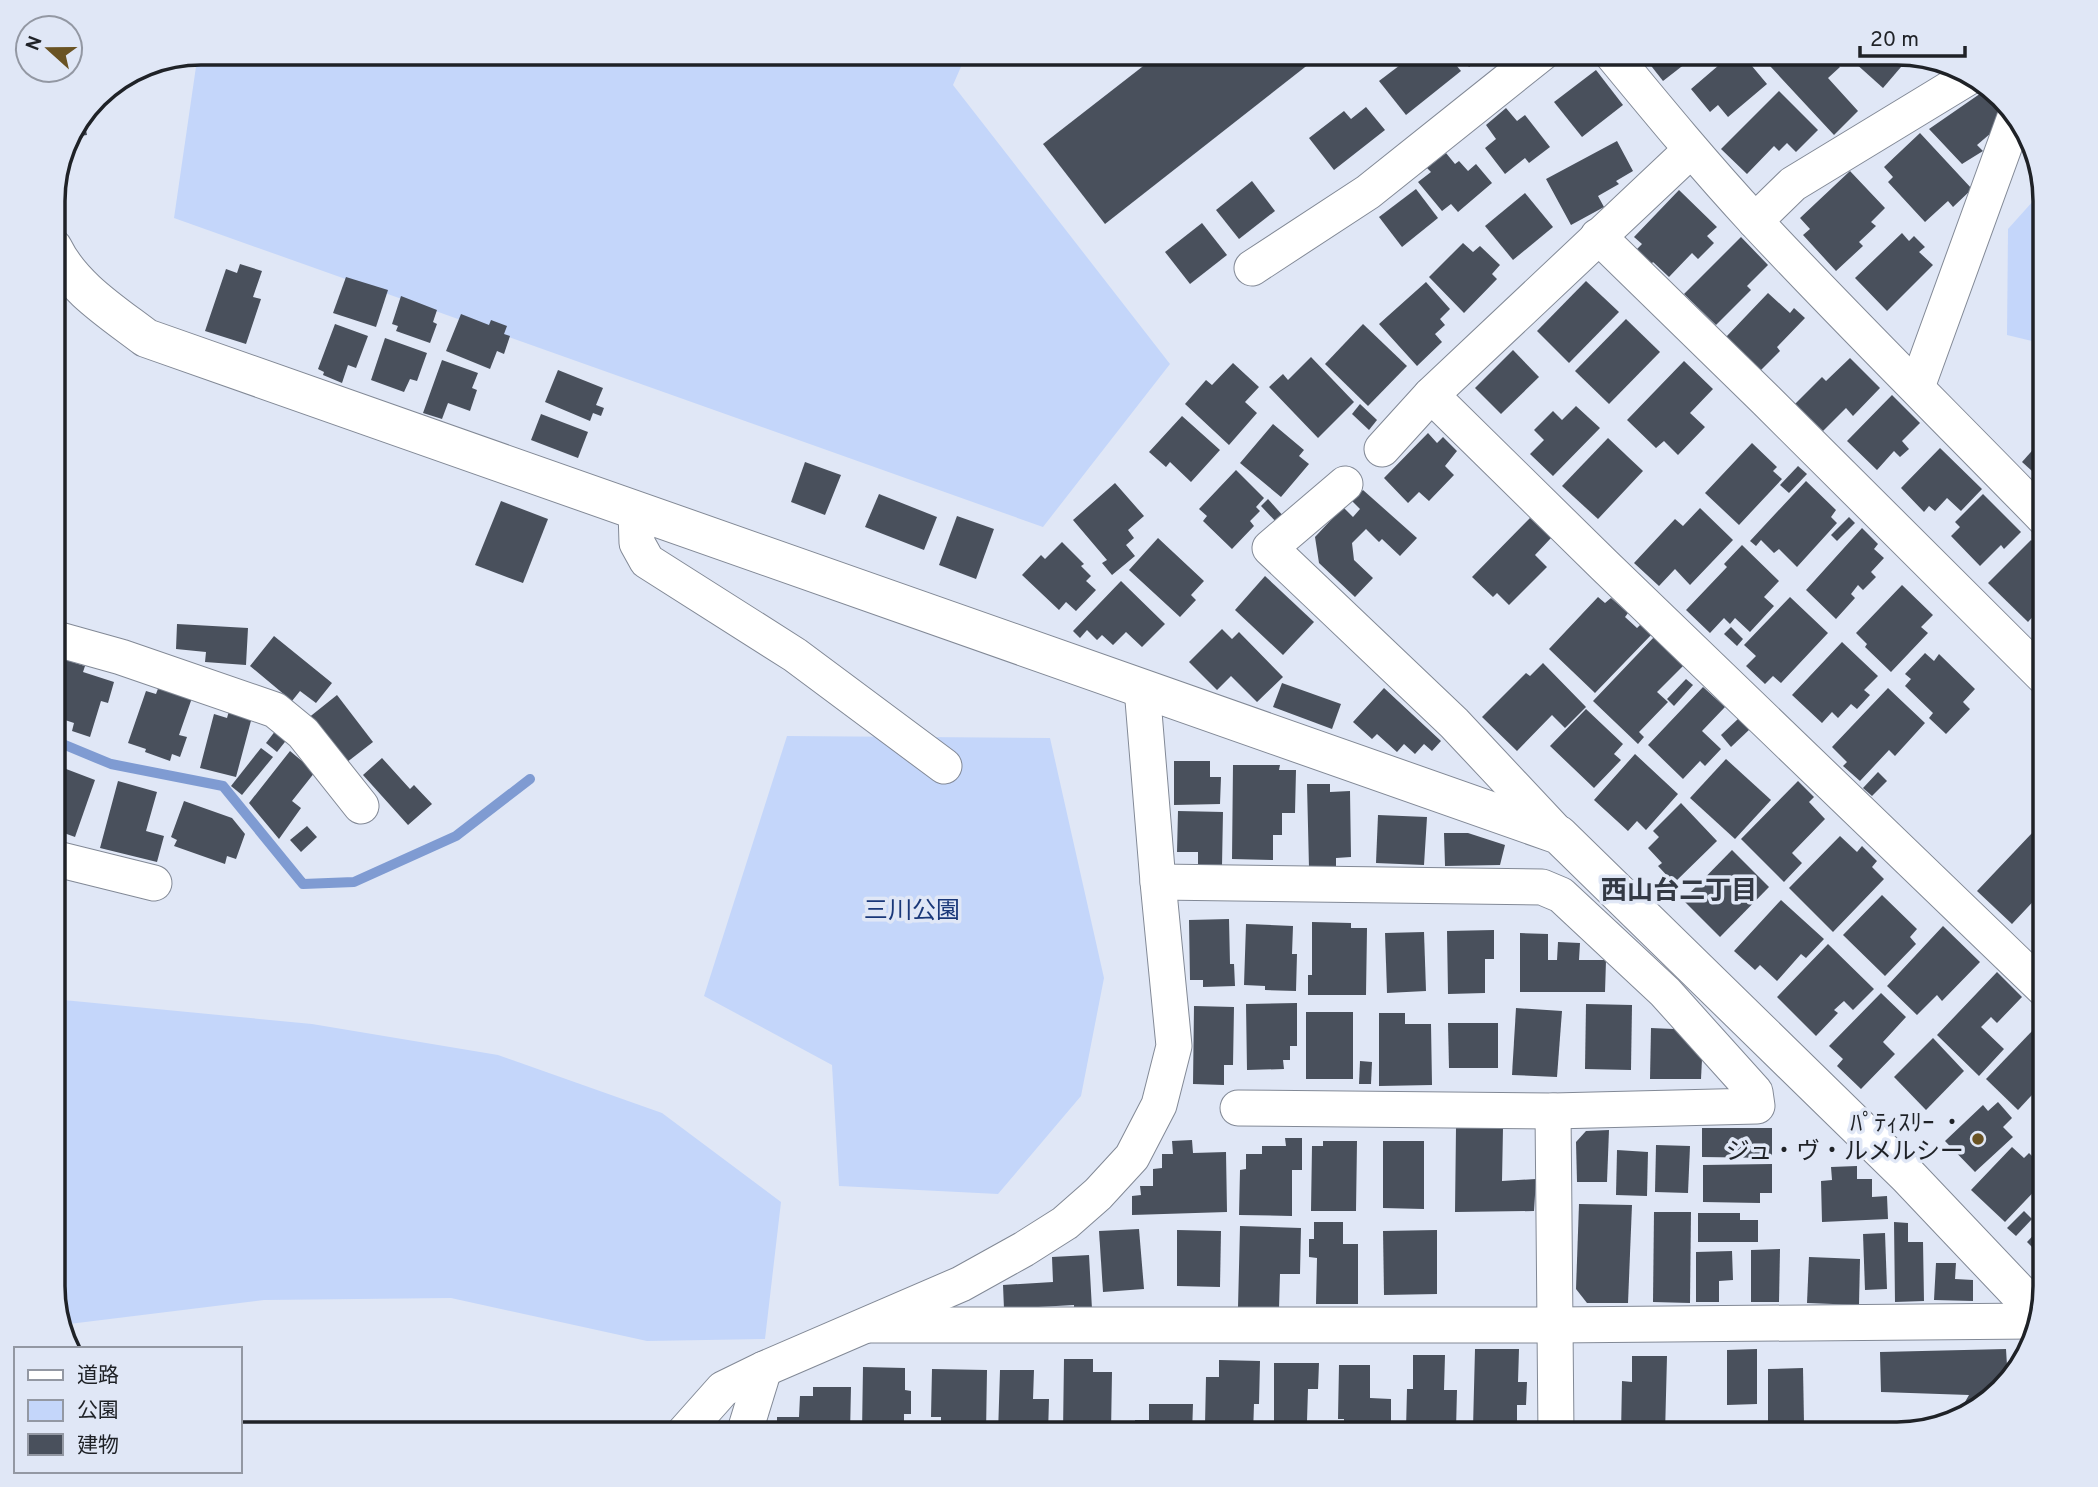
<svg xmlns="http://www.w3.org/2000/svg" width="2098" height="1487" viewBox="0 0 2098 1487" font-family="Overpass,'Noto Sans JP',sans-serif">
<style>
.green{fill:#c4d6fa}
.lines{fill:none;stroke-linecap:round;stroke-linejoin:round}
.stream{stroke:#7f9bd2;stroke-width:10}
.building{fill:#49505c}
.street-casing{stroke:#828996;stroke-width:37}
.secondary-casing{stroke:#828996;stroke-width:40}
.street{stroke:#fff;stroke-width:35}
.secondary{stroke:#fff;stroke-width:38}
.poi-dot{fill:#6a5323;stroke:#e0e7f6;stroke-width:2.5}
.labels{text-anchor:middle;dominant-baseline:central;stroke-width:7;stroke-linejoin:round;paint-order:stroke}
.park-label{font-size:24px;fill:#1a3879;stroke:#e0e7f6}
.poi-label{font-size:24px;fill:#1f2227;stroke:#e0e7f6;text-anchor:end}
.neighbourhood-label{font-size:26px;font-weight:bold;fill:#333944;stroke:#e0e7f6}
.rim{fill:none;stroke:#1f2227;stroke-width:3.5}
</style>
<rect width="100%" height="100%" fill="#e0e7f6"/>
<!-- green -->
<g class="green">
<path d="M198,53H967L953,85L1170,364L1043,527L174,218Z"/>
<path d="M2043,190L2045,200V344L2007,335L2008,229Z"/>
<path d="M787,736L1050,738L1104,978L1081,1096L998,1194L839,1186L832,1065L704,996Z"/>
<path d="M53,999L312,1024L498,1055L662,1113L781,1202L765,1339L647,1341L451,1298L264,1300L61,1325L53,1296Z"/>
</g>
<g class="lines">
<!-- stream -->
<path class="stream" d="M53,740L111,764L223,786L303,884L354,882L456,836L530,779"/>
</g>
<!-- building -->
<g class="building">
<path d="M1160,53H1323L1105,224L1043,144Z"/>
<path d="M1416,53H1446L1461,71L1406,115L1379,81Z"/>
<path d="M1458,53H1487L1469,67Z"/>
<path d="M1641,53H1699L1663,81Z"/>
<path d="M1733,53H1741L1767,84L1728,117L1718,105L1710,112L1691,89Z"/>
<path d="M1784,53H1826L1840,67L1828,78L1858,111L1834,135L1770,66Z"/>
<path d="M1844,53H1898L1907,60L1883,88Z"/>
<path d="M1596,70L1623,105L1582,137L1554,102Z"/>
<path d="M1779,91L1818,130L1796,152L1787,143L1779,151L1774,146L1747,174L1721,149Z"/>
<path d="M1984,91L2001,117L1998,127L1977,145L1983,151L1962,164L1929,129Z"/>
<path d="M1366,107L1385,130L1334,170L1309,138L1344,111L1351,119Z"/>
<path d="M1506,108L1517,121L1525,115L1550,147L1529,163L1525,158L1505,174L1485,148L1496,139L1486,125Z"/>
<path d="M83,115L87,135L67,138L68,135Z"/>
<path d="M1920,133L1972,189L1953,207L1948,201L1925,222L1888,182L1893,177L1884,167Z"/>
<path d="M1617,141L1633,171L1616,181L1619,184L1598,196L1604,207L1571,225L1546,179Z"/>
<path d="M1446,153L1455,164L1459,161L1468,171L1476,164L1492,183L1458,212L1451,204L1442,211L1418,182L1431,172L1427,168Z"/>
<path d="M1850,171L1885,208L1871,222L1876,226L1859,242L1863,246L1836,271L1803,235L1810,229L1800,218Z"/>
<path d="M1252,181L1275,211L1239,239L1216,210Z"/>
<path d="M1416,189L1438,218L1402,247L1379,217Z"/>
<path d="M1679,190L1717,227L1707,236L1714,243L1698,259L1692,253L1669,277L1653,262L1647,269L1632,254L1642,244L1634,237Z"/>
<path d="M1525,193L1553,227L1513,260L1485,226Z"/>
<path d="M1202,223L1227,255L1190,284L1165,252Z"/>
<path d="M1902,233L1909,241L1914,236L1925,247L1919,252L1933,265L1887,311L1855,278Z"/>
<path d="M1741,237L1768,265L1747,286L1751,290L1716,325L1684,294Z"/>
<path d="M1463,243L1473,252L1480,246L1500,265L1492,274L1497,279L1464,313L1429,277Z"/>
<path d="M240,264L262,271L253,297L261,299L246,344L205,331L226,269L237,273Z"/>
<path d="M346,277L388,290L376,327L333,313Z"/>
<path d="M1586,281L1619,312L1569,363L1537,331Z"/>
<path d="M1426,282L1450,309L1440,319L1445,325L1435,334L1442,342L1417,366L1379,324Z"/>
<path d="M1768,293L1790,313L1794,308L1805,318L1777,347L1780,351L1761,370L1726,337Z"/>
<path d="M401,296L437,310L433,322L437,324L430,343L396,331L398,326L392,324Z"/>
<path d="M461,314L489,325L491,320L507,326L504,334L510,336L504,354L497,351L490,369L446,351Z"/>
<path d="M1626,319L1660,352L1609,404L1575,371Z"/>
<path d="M335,324L368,336L356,368L348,365L342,383L323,375L324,372L318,369Z"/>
<path d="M1363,324L1407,366L1368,406L1325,364Z"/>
<path d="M385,338L427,353L417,381L410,379L404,392L371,380Z"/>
<path d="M1513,350L1539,377L1501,414L1475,388Z"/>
<path d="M1311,357L1354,402L1318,438L1269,387L1283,374L1288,380Z"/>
<path d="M1850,358L1880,388L1853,416L1846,408L1823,431L1795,404L1822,377L1826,381Z"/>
<path d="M442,360L478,373L472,388L477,390L470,411L448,403L442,419L423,413Z"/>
<path d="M1684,361L1713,389L1690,413L1705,427L1678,455L1664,441L1656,448L1627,420Z"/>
<path d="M1233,363L1259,387L1245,402L1257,413L1229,445L1185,404L1206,380L1212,385Z"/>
<path d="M558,370L603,388L596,405L604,408L601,416L593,413L590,421L545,402Z"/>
<path d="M1892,395L1920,423L1902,441L1909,449L1900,457L1894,451L1877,470L1847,441Z"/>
<path d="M1360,404L1377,420L1369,430L1352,414Z"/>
<path d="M1576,406L1600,428L1553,476L1530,454L1544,440L1534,430L1553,411L1562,420Z"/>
<path d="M541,414L588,432L578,458L531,440Z"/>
<path d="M1182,416L1220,450L1191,482L1170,462L1166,467L1149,452Z"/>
<path d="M1273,424L1304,450L1299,456L1309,464L1281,497L1240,463Z"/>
<path d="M1428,433L1437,443L1443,437L1457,451L1445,466L1454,475L1429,501L1419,492L1408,503L1384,478Z"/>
<path d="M2045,436V477L2042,480L2022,462Z"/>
<path d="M1608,438L1643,471L1598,519L1562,486Z"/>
<path d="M1752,443L1777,467L1773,471L1782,479L1739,525L1705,493Z"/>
<path d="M1940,448L1982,489L1961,511L1947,498L1935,511L1929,506L1924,512L1901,488Z"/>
<path d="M805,462L841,475L825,515L791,502Z"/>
<path d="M1798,466L1807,474L1789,493L1780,485Z"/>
<path d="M1236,470L1264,498L1256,507L1260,511L1250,521L1254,526L1232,549L1203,521L1207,516L1199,509Z"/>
<path d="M1806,481L1836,510L1831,517L1837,523L1797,567L1779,549L1774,553L1761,540L1756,546L1750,541Z"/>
<path d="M1115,483L1144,516L1128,530L1134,538L1126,545L1135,556L1112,575L1102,563L1107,560L1073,520Z"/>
<path d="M1363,490L1417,538L1400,556L1382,539L1379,542L1366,529L1352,543L1354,560L1373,578L1355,597L1319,563L1315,537L1343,507L1353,517L1360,509L1352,501Z"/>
<path d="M879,494L937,517L924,550L865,527Z"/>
<path d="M1983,494L2021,532L2004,549L2001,545L1980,566L1951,536L1960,527L1955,522Z"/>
<path d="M1268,499L1285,518L1278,524L1261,506Z"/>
<path d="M501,501L548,519L523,583L475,565Z"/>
<path d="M1700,508L1733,540L1690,585L1675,569L1659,586L1634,563L1675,519L1683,526Z"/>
<path d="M957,516L994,529L976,579L939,565Z"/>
<path d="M1849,517L1855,523L1837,541L1831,535Z"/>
<path d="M1530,518L1551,538L1535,555L1547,567L1509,605L1497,593L1493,597L1472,577Z"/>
<path d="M1862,528L1878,544L1874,549L1884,558L1871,572L1876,577L1863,590L1858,585L1851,594L1855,598L1836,619L1806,590Z"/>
<path d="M1158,538L1204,581L1191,595L1196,600L1180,617L1129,570Z"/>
<path d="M2031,540L2045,554V603L2028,622L1988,583Z"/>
<path d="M1062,542L1084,564L1081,566L1091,576L1086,581L1096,590L1076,611L1066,602L1059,610L1022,575L1041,555L1045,559Z"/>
<path d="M1742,545L1779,581L1764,597L1774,606L1750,632L1735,618L1730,624L1724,618L1710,633L1686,610L1727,567L1724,564Z"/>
<path d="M1265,576L1314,622L1283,655L1235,610Z"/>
<path d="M1121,581L1165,624L1142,647L1126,632L1113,645L1102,635L1097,640L1087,630L1080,638L1073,631Z"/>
<path d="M1902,585L1933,615L1921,627L1928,633L1891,672L1865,647L1867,644L1856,633Z"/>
<path d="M1598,597L1605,603L1611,598L1628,613L1625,617L1637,628L1642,623L1653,633L1595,693L1549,649Z"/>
<path d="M1790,597L1828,633L1781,683L1773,676L1765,684L1746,666L1756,656L1744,645Z"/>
<path d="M177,624L248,628L246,665L205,662L206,652L176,649Z"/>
<path d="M1731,627L1743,639L1737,646L1724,634Z"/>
<path d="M1222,629L1232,639L1239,632L1283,677L1257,702L1231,676L1217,690L1189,662Z"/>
<path d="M274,636L332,683L316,703L300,691L292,701L250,666Z"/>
<path d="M1655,636L1685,664L1657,692L1668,702L1639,732L1644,737L1638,744L1593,701Z"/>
<path d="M1842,642L1878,676L1864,690L1870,695L1857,709L1851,704L1838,718L1832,712L1822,723L1792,695Z"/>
<path d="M1925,653L1934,661L1939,654L1975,689L1963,702L1970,709L1946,734L1929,718L1933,713L1905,686L1911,679L1905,674Z"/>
<path d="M53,656L85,666L83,672L114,682L108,703L101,701L90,737L72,731L74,723L53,716Z"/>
<path d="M1543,663L1586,707L1565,728L1552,715L1517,751L1482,717L1526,673L1530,676Z"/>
<path d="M1686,679L1693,685L1674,706L1667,699Z"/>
<path d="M1282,683L1341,704L1332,729L1273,707Z"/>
<path d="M159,686L192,698L179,735L187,737L180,757L172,754L170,761L145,752L146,749L128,743L146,691L156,694Z"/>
<path d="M1703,687L1725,707L1702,731L1721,749L1705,766L1700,761L1683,779L1648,745Z"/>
<path d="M1384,688L1441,741L1432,751L1424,744L1415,754L1404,744L1397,752L1377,734L1372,739L1353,722Z"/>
<path d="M1888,688L1925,723L1895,756L1889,750L1860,781L1843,766L1847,762L1832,747Z"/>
<path d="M337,695L373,742L342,766L307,719Z"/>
<path d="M1586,709L1623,744L1614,754L1621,760L1594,788L1550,746Z"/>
<path d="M229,711L252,717L236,777L200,768L214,714L227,718Z"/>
<path d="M1739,718L1750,729L1731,747L1721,735Z"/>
<path d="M276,730L288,738L277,752L266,743Z"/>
<path d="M261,748L273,757L242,795L231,786Z"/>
<path d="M290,751L315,772L292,801L301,808L279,839L249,803Z"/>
<path d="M1635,754L1678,794L1646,830L1637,821L1628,831L1594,800Z"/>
<path d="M382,758L410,789L414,785L432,804L408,825L363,775Z"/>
<path d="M1726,759L1771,800L1735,839L1690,798Z"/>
<path d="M1174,761H1210V777H1221L1220,804L1174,805Z"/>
<path d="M53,764L95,780L75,837L53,829Z"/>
<path d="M1233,765H1280L1279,770H1296L1295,813H1282V835H1273V860L1232,859Z"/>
<path d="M1878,772L1887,781L1872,796L1863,788Z"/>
<path d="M118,781L157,792L146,831L164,836L157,862L100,848Z"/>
<path d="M1798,781L1814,797L1809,802L1825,819L1792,853L1802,863L1784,882L1741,839Z"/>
<path d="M1307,784H1330V792L1350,791L1351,857L1336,858V867L1309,868Z"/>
<path d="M184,801L232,818L245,834L236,859L227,856L225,864L174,846L177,840L171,837Z"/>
<path d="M1681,803L1717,841L1674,883L1658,866L1662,863L1648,848L1659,837L1653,831Z"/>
<path d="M1178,811L1223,812L1222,866L1198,865V852H1177Z"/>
<path d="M1378,815L1427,817L1424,865L1376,863Z"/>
<path d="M307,826L317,837L301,852L290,840Z"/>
<path d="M2033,832L2045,844V895L2042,892L2012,924L1977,891Z"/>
<path d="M1444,833H1468L1505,845L1500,865L1445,866Z"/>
<path d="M1840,836L1857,852L1862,846L1877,861L1872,867L1884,879L1833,932L1789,888Z"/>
<path d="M1732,850L1769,887L1720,937L1683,900Z"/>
<path d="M1882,895L1917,929L1910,937L1916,944L1885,976L1843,935Z"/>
<path d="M1781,900L1824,939L1806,958L1801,954L1777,981L1760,965L1755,970L1734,951Z"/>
<path d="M1229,919L1230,964H1234L1235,986L1203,987V980H1190L1189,920Z"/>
<path d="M2045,921V947L2032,935Z"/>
<path d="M1312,922L1351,923V928H1367L1366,995H1308V975H1312Z"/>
<path d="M1246,924L1293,926L1292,954H1297L1296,991L1265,990V986L1244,985Z"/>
<path d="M1943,926L1980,962L1942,1001L1937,995L1917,1015L1887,986Z"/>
<path d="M1494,930V959H1485V993L1448,994L1447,931Z"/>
<path d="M1424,932L1426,991L1387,993L1385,933Z"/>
<path d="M1520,933L1548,934V960H1557L1558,942L1580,943L1579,960H1606L1605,992H1520Z"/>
<path d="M1828,944L1874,989L1853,1010L1844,1001L1834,1010L1838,1013L1816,1036L1777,997Z"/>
<path d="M1997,972L2022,997L1997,1023L1991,1017L1981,1027L2004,1049L1979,1076L1937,1035Z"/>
<path d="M1881,993L1906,1017L1883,1042L1895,1054L1861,1089L1837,1066L1843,1059L1829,1046Z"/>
<path d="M1297,1003V1046H1290V1060H1283L1284,1069L1247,1070L1246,1004Z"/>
<path d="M1586,1004L1632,1005L1631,1070L1585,1069Z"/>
<path d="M1194,1006L1234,1007L1233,1065H1224V1085L1193,1084Z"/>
<path d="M1516,1008L1562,1011L1557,1077L1512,1075Z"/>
<rect x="1306" y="1012" width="47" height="67"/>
<path d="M1379,1013H1405V1024H1431L1432,1085L1379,1086Z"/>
<path d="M1448,1023H1498V1068H1449Z"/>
<path d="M1651,1028L1674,1029L1702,1059L1701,1079H1650Z"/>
<path d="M2035,1028L2045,1038V1081L2018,1110L1986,1079Z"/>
<path d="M1933,1038L1964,1071L1926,1110L1894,1077Z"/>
<path d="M1360,1061L1372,1062L1371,1084H1359Z"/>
<path d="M1998,1102L2012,1118L2003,1127L2013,1137L1975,1172L1945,1141L1983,1105L1988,1111Z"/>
<path d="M2045,1114V1140L2033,1128Z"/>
<path d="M1456,1127L1503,1128L1502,1181L1536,1179L1534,1211L1455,1212Z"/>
<path d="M1702,1128H1772V1158L1702,1157Z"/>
<path d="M1609,1130L1607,1182H1577L1576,1142L1586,1131Z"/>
<path d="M1285,1138H1302V1170H1292V1216L1239,1215L1240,1170L1246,1169V1154H1262V1146H1286Z"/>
<path d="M1192,1140L1193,1153L1226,1152L1227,1212L1132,1215V1196L1141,1195L1140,1186H1153V1169L1162,1168V1154H1173L1172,1141Z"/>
<path d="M1323,1141H1357L1356,1211H1311L1312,1146H1323Z"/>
<path d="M1383,1141H1424V1209L1383,1208Z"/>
<path d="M1656,1145L1690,1146L1688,1193L1655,1192Z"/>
<path d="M2012,1147L2024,1158L2029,1153L2045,1169V1180L2005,1222L1971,1190Z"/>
<path d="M1617,1150L1648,1152L1647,1196L1616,1195Z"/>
<path d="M1772,1164V1193H1760V1203L1703,1202V1165Z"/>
<path d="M1857,1166V1179H1872V1197L1887,1196L1888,1219L1822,1222L1821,1181L1832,1180L1831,1167Z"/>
<path d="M1579,1204L1632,1205L1628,1303H1587L1576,1289Z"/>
<path d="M2024,1211L2032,1219L2016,1236L2007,1228Z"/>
<path d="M1654,1212H1691L1690,1303L1653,1302Z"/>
<path d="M1698,1213H1740V1220H1758V1242H1698Z"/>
<path d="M1314,1222H1343V1244H1358V1304H1316L1317,1258L1309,1257V1239H1314Z"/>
<path d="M1894,1222L1908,1223V1242H1923L1924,1301L1895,1302Z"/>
<path d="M2045,1223V1260L2027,1242Z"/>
<path d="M1240,1226L1301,1228L1300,1274H1280L1279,1309L1238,1308Z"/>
<path d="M1139,1229L1144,1289L1103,1292L1099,1231Z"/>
<path d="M1177,1230L1221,1231L1220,1287L1177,1286Z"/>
<path d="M1437,1230V1294L1384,1295L1383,1231Z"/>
<path d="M1885,1233L1887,1289L1865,1290L1863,1234Z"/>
<path d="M1780,1249L1779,1302H1751V1250Z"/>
<path d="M1732,1251L1733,1280L1719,1281V1302H1696V1252Z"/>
<path d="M1089,1255L1092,1309L1074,1310V1305L1004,1309L1003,1285L1053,1282L1052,1257Z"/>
<path d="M1809,1257L1860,1259L1859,1305L1807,1303Z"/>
<path d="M1936,1263H1956L1955,1279L1973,1280V1301L1934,1300Z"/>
<path d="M1475,1349H1519L1518,1382H1527L1526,1405H1517V1428H1473Z"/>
<path d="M1757,1349V1404L1727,1405V1350Z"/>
<path d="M2006,1349L2008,1382L1963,1419L1954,1421L1969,1395L1881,1392L1880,1352Z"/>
<path d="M1413,1355H1445L1444,1390H1457L1456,1430H1406L1407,1389H1413Z"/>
<path d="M1632,1356H1667L1665,1434H1621L1622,1381L1632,1382Z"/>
<path d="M1064,1359H1093V1372H1112L1111,1433L1063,1432Z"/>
<path d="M1219,1360L1260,1361L1259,1404H1254L1253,1434H1226V1425H1205L1206,1377H1219Z"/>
<path d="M1274,1363H1319L1318,1389H1308L1307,1421H1274Z"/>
<path d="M1339,1365H1370V1398L1391,1399V1434L1344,1433V1419H1338Z"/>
<path d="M863,1367L905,1368V1390L911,1391V1414H904V1434L862,1433Z"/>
<path d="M1803,1368L1804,1423H1768V1369Z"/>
<path d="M932,1369L987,1370L986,1434L941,1433V1417H931Z"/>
<path d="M1000,1370H1034L1033,1399H1049L1048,1434H998Z"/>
<path d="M813,1387H851L850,1434H777V1417H799L800,1396H813Z"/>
<path d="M1149,1404H1193L1192,1434H1135V1420H1149Z"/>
</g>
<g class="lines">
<!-- street casing -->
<g class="street-casing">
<g id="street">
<path d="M1611,53C1658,110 1705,167 1756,222C1850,323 1949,420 2045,519"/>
<path d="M1755,221L1793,184L1969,77"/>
<path d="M1598,236L1766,400L2045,678"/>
<path d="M1252,268L1368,192L1542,53"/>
<path d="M1917,387L2015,117"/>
<path d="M1431,395L1604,565L2045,990"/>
<path d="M1382,449L1431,395L1691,150"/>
<path d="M1345,484L1270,548L1454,723L1559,835"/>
<path d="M636,511L637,543L647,561L795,655L944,766"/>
<path d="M53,638L121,657L275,710L303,733L361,806"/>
<path d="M53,858L154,883"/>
<path d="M1158,882L1542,887L1561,895L1665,992L1755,1092L1757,1106L1553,1111L1238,1108"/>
<path d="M1553,1111L1556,1434"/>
<path d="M868,1325H1555L2034,1321"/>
<path d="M683,1434L723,1389L764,1369L961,1284L1024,1249L1065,1223L1098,1194L1132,1157L1159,1105L1174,1046L1158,882L1142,688"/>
<path d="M744,1434L764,1369"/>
</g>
</g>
<!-- secondary casing -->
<g class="secondary-casing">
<path id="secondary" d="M53,248C72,287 112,312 146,338L1559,835L1908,1176L2037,1312"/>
</g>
<!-- street -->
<use href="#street" class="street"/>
<!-- secondary -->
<use href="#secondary" class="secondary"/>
</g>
<!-- markers -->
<circle class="poi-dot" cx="1978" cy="1139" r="7"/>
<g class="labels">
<!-- park labels -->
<g class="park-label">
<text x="912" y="912">三川公園</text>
</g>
<!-- poi labels -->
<g class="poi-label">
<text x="1964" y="1125">ﾊﾟﾃｨｽﾘｰ ・<tspan x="1964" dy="28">ジュ・ヴ・ルメルシー</tspan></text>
</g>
<!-- neighbourhood labels -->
<g class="neighbourhood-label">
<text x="1679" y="892">西山台二丁目</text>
</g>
</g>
<!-- crop -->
<path d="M0 0H2098V1487H0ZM201 65H1897A136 136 0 0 1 2033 201V1286A136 136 0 0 1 1897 1422H201A136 136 0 0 1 65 1286V201A136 136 0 0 1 201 65Z" fill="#e0e7f6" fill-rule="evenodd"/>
<path class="rim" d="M201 65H1897A136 136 0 0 1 2033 201V1286A136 136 0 0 1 1897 1422H201A136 136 0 0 1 65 1286V201A136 136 0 0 1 201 65Z"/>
<!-- legend -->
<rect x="14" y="1347" width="228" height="126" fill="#e0e7f6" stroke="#9398a3" stroke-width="2"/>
<rect x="28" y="1370" width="35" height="10" fill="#ffffff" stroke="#9398a3" stroke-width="2"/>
<text x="77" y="1382" font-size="21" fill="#1f2227">道路</text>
<rect x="28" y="1400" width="35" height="21" fill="#c4d6fa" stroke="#9398a3" stroke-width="2"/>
<text x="77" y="1417" font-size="21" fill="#1f2227">公園</text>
<rect x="28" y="1434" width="35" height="21" fill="#49505c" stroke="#9398a3" stroke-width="2"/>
<text x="77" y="1452" font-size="21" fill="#1f2227">建物</text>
<!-- north arrow -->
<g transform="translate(49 49) rotate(291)"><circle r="33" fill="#e0e7f6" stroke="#9398a3" stroke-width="2"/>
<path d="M0-5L12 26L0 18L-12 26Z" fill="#6a5323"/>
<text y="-10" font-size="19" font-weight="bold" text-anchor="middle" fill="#1f2227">N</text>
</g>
<!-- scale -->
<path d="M1860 46v10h105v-10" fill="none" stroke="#1f2227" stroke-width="3.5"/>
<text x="1870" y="46" font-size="21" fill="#1f2227" stroke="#e0e7f6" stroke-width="5" paint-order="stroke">20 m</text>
</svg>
